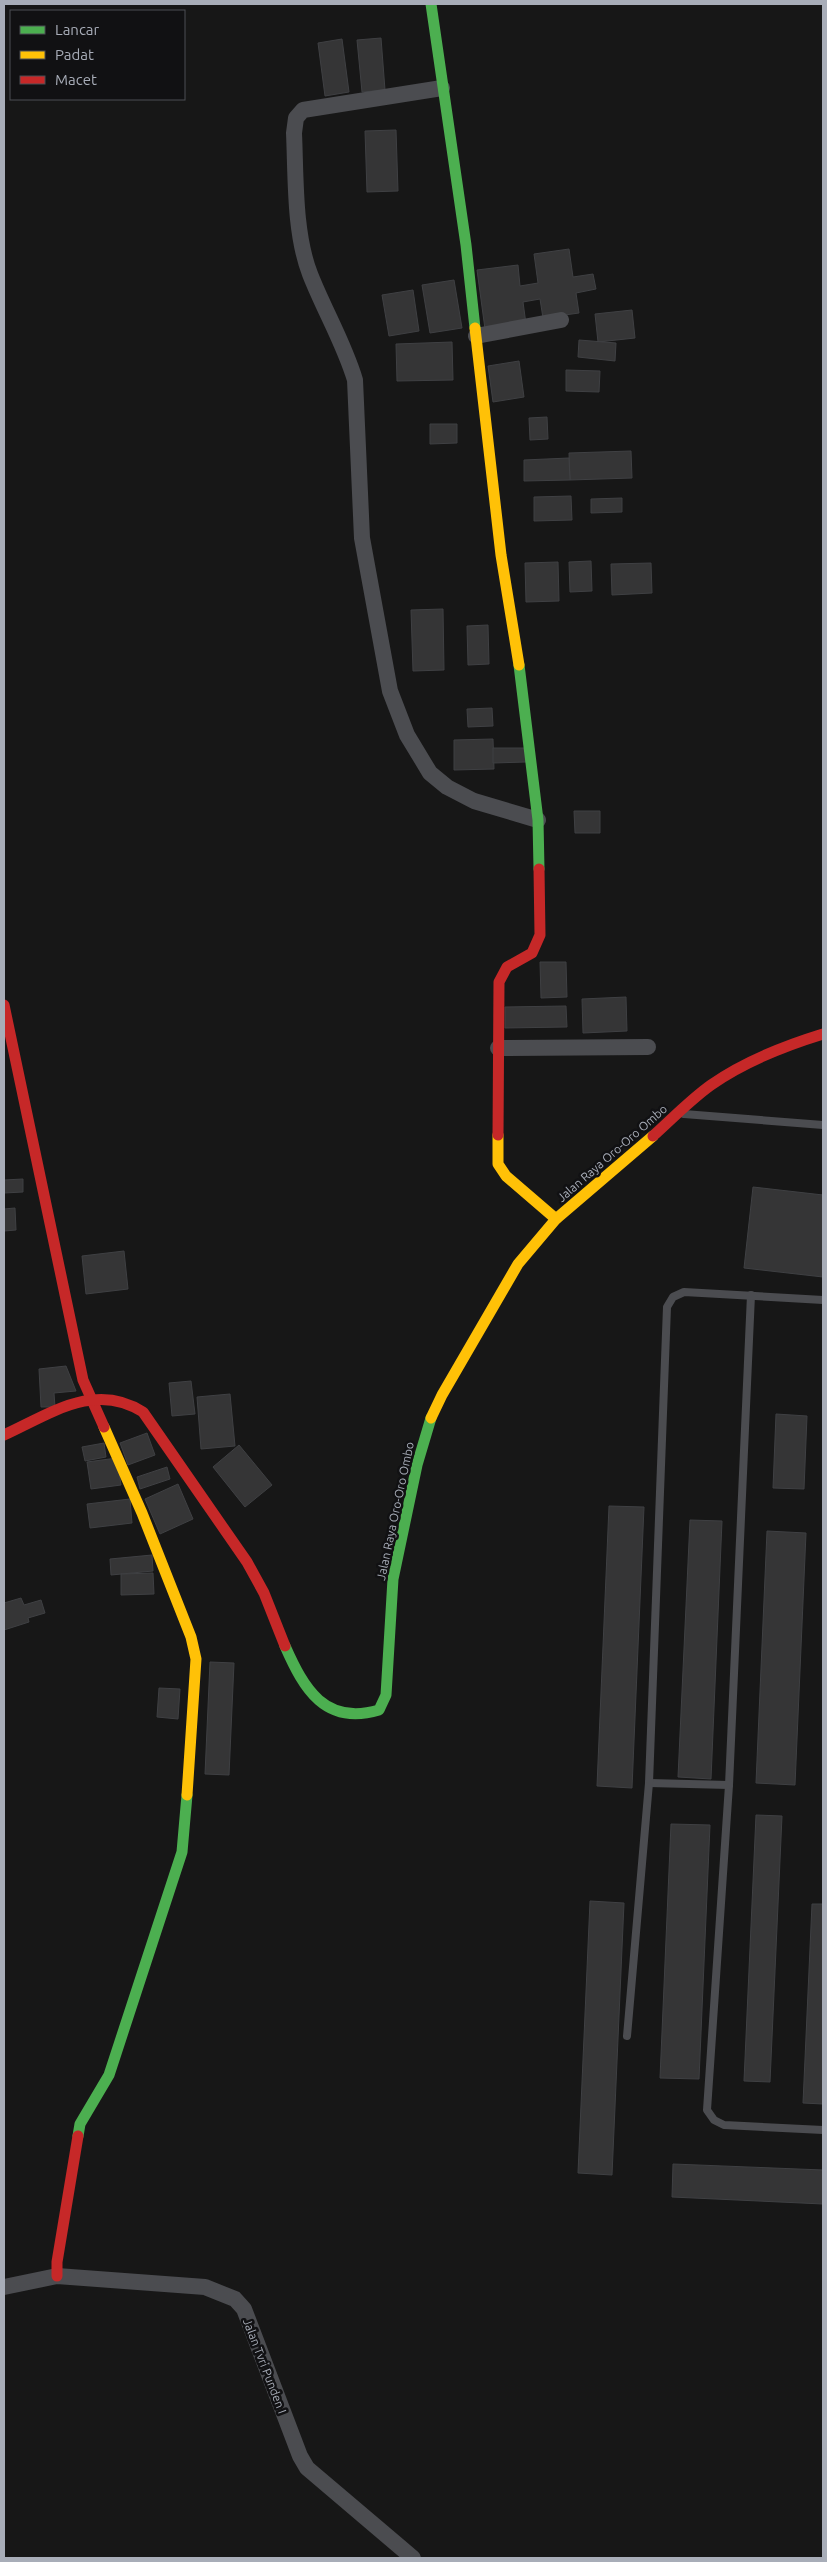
<svg xmlns="http://www.w3.org/2000/svg" width="827" height="2562" viewBox="0 0 827 2562" font-family="Ubuntu,sans-serif">
<style>
.building{fill:#353536;stroke:#3f4043}
.lines{fill:none;stroke-linecap:round;stroke-linejoin:round}
.lane{stroke:#4b4c50;stroke-width:8}
.street{stroke:#4b4c50;stroke-width:16}
.fast{stroke:#4caf50;stroke-width:11}
.slow{stroke:#ffc107;stroke-width:11}
.jam{stroke:#c62828;stroke-width:11}
.labels{text-anchor:middle;dominant-baseline:central;stroke-width:5;stroke-linejoin:round;paint-order:stroke}
.street-label{font-size:12px;fill:#a8adb8;stroke:#111113}
</style>
<rect width="100%" height="100%" fill="#171717"/>
<!-- building -->
<g class="building">
<path d="M381,38L385,90L362,92L357,40Z"/>
<path d="M342,39L349,92L325,96L318,43Z"/>
<path d="M396,130L398,191L367,192L365,131Z"/>
<path d="M569,249L573,277L593,274L596,289L576,293L579,313L543,318L540,299L523,302L526,324L485,329L477,270L518,265L520,286L538,283L534,254Z"/>
<path d="M454,280L462,328L430,333L422,285Z"/>
<path d="M413,290L419,331L389,336L382,295Z"/>
<path d="M632,310L635,338L598,342L595,314Z"/>
<path d="M579,340L616,343L615,361L578,357Z"/>
<path d="M452,342L453,380L397,381L396,344Z"/>
<path d="M519,361L524,397L493,402L488,366Z"/>
<path d="M566,370L600,371L599,392L566,391Z"/>
<path d="M547,417L548,439L530,440L529,418Z"/>
<path d="M430,424H457V443L430,444Z"/>
<path d="M631,451L632,478L570,480L569,453Z"/>
<path d="M569,458L570,480L524,481V460Z"/>
<path d="M571,496L572,520L534,521V497Z"/>
<path d="M622,498V512L591,513V499Z"/>
<path d="M591,561L592,591L570,592L569,562Z"/>
<path d="M558,562L559,601L526,602L525,563Z"/>
<path d="M651,563L652,593L612,595L611,564Z"/>
<path d="M443,609L444,670L413,671L411,610Z"/>
<path d="M488,625L489,664L468,665L467,626Z"/>
<path d="M492,708L493,726L468,727L467,709Z"/>
<path d="M493,739L494,769L454,770V740Z"/>
<path d="M493,748H526V762L493,763Z"/>
<path d="M574,811H600V833H575Z"/>
<path d="M540,962H566L567,997L541,998Z"/>
<path d="M626,997L627,1031L583,1033L582,999Z"/>
<path d="M566,1006L567,1027L505,1028V1007Z"/>
<path d="M23,1179V1192L4,1193V1180Z"/>
<path d="M753,1187L823,1195V1277L744,1268Z"/>
<path d="M15,1208L16,1230L4,1231V1209Z"/>
<path d="M124,1251L128,1289L86,1294L82,1256Z"/>
<path d="M66,1366L76,1391L54,1393L55,1407H41L39,1369Z"/>
<path d="M191,1381L195,1414L172,1416L169,1383Z"/>
<path d="M230,1394L235,1446L201,1449L197,1397Z"/>
<path d="M776,1414L807,1416L804,1489L773,1488Z"/>
<path d="M147,1433L155,1455L128,1465L120,1443Z"/>
<path d="M104,1443L106,1457L85,1461L82,1447Z"/>
<path d="M239,1445L272,1485L245,1507L213,1467Z"/>
<path d="M117,1458L121,1485L91,1489L87,1462Z"/>
<path d="M167,1467L170,1479L140,1489L137,1477Z"/>
<path d="M178,1484L193,1519L160,1534L145,1499Z"/>
<path d="M130,1499L132,1523L90,1528L87,1504Z"/>
<path d="M609,1506L644,1507L632,1788L597,1786Z"/>
<path d="M690,1520L722,1521L711,1779L678,1777Z"/>
<path d="M767,1531L806,1533L795,1785L756,1783Z"/>
<path d="M152,1555L153,1571L111,1575L110,1559Z"/>
<path d="M153,1573L154,1594L121,1595V1574Z"/>
<path d="M21,1598L24,1605L41,1600L45,1613L28,1618L29,1622L4,1630V1603Z"/>
<path d="M210,1662L234,1663L229,1775L205,1774Z"/>
<path d="M159,1688L180,1689L178,1719L157,1717Z"/>
<path d="M756,1815L782,1816L770,2082L744,2081Z"/>
<path d="M671,1824L710,1825L699,2079L660,2078Z"/>
<path d="M590,1901L624,1903L612,2175L578,2173Z"/>
<path d="M812,1904H823V2104L803,2103Z"/>
<path d="M673,2164L823,2170V2204L672,2197Z"/>
</g>
<g class="lines">
<!-- lane -->
<g class="lane">
<path d="M684,1114L823,1125"/>
<path d="M751,1295L729,1785L707,2110L714,2120L724,2125L823,2130"/>
<path d="M649,1783L729,1785"/>
<path d="M627,2036L649,1783L667,1307L673,1297L684,1292L823,1300"/>
</g>
<!-- street -->
<g class="street">
<path d="M442,88L303,110L296,118L294,133C296,177 294,233 310,274C324,310 344,343 355,380L362,538L390,691L407,735L430,773L447,787L474,801L538,820"/>
<path d="M476,336L561,320"/>
<path d="M498,1048L648,1047"/>
<path d="M4,2287L57,2276L205,2287L235,2299L244,2309L300,2456L307,2468L413,2558"/>
</g>
<!-- fast -->
<g class="fast">
<path d="M431,4L466,245L475,328"/>
<path d="M519,665L538,820L539,869"/>
<path d="M285,1646C304,1689 325,1726 379,1710L386,1695L393,1579L417,1465L431,1418"/>
<path d="M78,2136L80,2124L109,2075L182,1852L187,1795"/>
</g>
<!-- slow -->
<g class="slow">
<path d="M475,328L501,555L519,665"/>
<path d="M498,1135V1164L506,1176L556,1219"/>
<path d="M431,1418L442,1395L518,1264L556,1219L653,1136"/>
<path d="M104,1427L142,1513L191,1637L196,1659L187,1795"/>
</g>
<!-- jam -->
<g class="jam">
<path d="M4,1005L83,1380L104,1427"/>
<path d="M498,1135L499,982L507,967L532,953L540,935L539,869"/>
<path d="M653,1136C672,1119 690,1100 711,1085C745,1061 784,1046 823,1034"/>
<path d="M4,1435C50,1414 95,1381 143,1412L247,1562L264,1593L285,1646"/>
<path d="M57,2276V2262L78,2136"/>
</g>
</g>
<g class="labels">
<!-- street labels -->
<g class="street-label">
<text transform="translate(612 1153) rotate(-41)">Jalan Raya Oro-Oro Ombo</text>
<text transform="translate(395 1511) rotate(-78)">Jalan Raya Oro-Oro Ombo</text>
<text transform="translate(265 2366) rotate(69)">Jalan Tvri Punden I</text>
</g>
</g>
<!-- border -->
<rect width="827" height="2562" fill="none" stroke="#a8adb8" stroke-width="10"/>
<!-- legend -->
<rect x="10" y="10" width="175" height="90" fill="#111113" stroke="#4d4f55"/>
<rect x="20" y="26" width="25" height="8" fill="#4caf50" stroke="#4d4f55"/>
<text x="55" y="35" font-size="15" fill="#a8adb8">Lancar</text>
<rect x="20" y="51" width="25" height="8" fill="#ffc107" stroke="#4d4f55"/>
<text x="55" y="60" font-size="15" fill="#a8adb8">Padat</text>
<rect x="20" y="76" width="25" height="8" fill="#c62828" stroke="#4d4f55"/>
<text x="55" y="85" font-size="15" fill="#a8adb8">Macet</text>
</svg>
